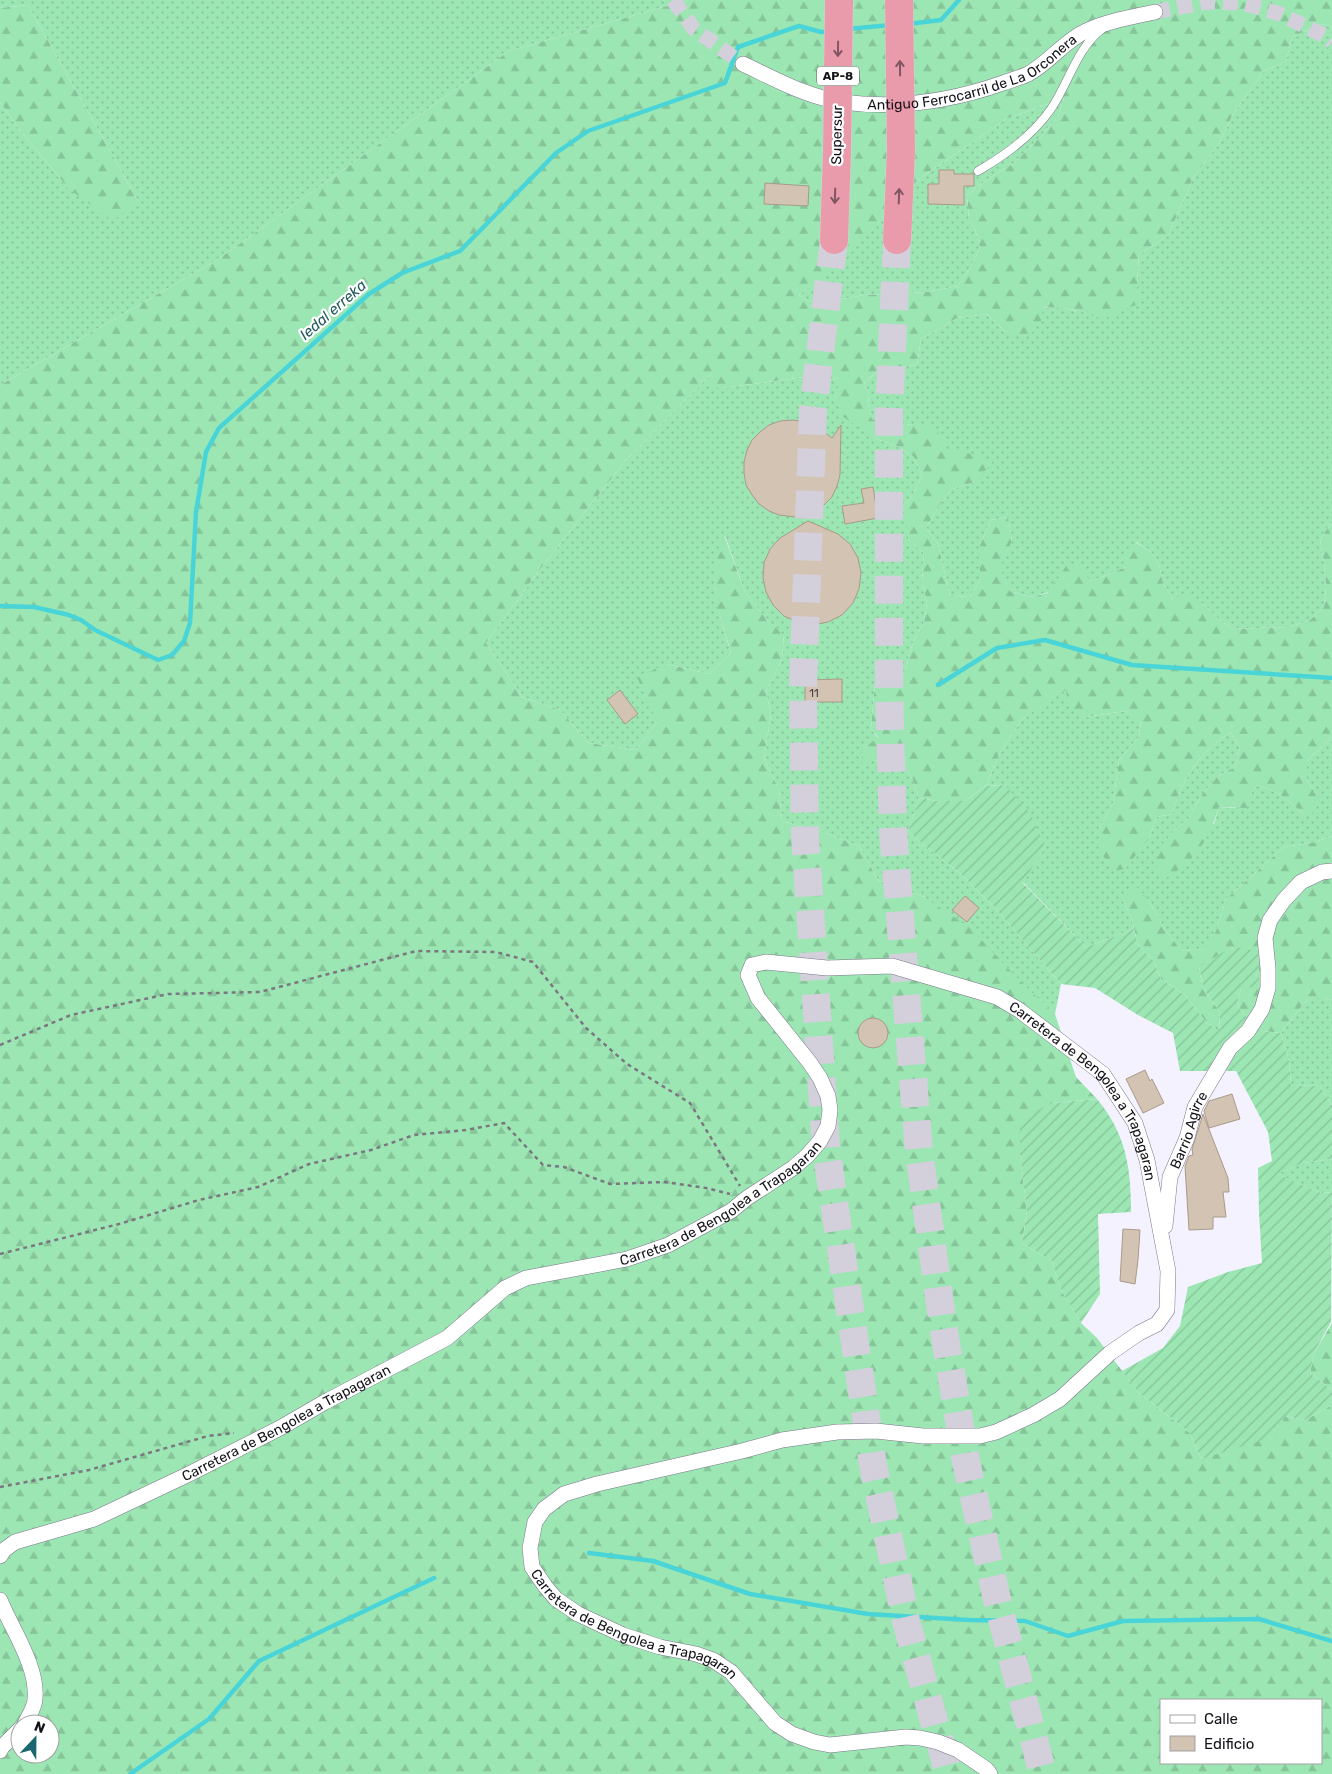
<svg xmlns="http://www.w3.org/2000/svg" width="1332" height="1774" viewBox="0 0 1332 1774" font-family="Rubik,sans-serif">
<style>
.grass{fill:url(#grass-dots)}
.forest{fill:url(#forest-firs);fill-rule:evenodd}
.garden{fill:url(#garden-furrows)}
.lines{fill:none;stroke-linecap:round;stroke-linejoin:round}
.stream{stroke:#49d5d8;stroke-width:4.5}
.building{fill:#d2c3b2;stroke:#a99a8a}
.street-tunnel{stroke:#d3d0dc;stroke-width:15;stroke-dasharray:15 8;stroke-linecap:butt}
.highway-tunnel{stroke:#d3d0dc;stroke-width:28;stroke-dasharray:28 14;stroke-linecap:butt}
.lane-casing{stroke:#7a7689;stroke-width:9}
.street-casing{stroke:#7a7689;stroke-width:16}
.highway-casing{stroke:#d5d4d6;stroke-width:29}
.path{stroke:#7a7781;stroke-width:2.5;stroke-dasharray:4 4;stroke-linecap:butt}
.lane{stroke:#fff;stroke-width:8}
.street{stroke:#fff;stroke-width:15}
.highway{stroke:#ea9bab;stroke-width:28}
.highway-bridge-casing{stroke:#d5d4d6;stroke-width:29;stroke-linecap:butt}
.highway-bridge{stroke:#ea9bab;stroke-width:28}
.oneway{stroke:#7f5662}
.labels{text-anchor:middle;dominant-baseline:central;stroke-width:4.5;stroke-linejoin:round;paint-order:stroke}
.number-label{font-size:11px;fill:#443e3f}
.shield{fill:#fff;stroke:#5a595e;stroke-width:1}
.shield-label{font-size:12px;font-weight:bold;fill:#141219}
.street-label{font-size:14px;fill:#141219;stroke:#fff}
.water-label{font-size:15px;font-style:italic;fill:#235c5d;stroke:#fff}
</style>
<defs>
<pattern id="grass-dots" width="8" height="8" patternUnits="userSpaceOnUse" patternTransform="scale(1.25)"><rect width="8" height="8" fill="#9ce6b3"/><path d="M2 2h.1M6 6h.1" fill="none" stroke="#86c499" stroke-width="1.8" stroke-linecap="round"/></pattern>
<pattern id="forest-firs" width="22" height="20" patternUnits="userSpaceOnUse" patternTransform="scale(1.25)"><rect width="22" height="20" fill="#9ce6b3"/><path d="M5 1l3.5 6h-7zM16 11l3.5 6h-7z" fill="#86c499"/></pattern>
<pattern id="garden-furrows" width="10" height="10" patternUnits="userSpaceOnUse" patternTransform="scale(1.25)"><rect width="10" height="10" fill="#9ce6b3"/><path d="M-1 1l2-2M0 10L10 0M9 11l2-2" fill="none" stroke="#86c499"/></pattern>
</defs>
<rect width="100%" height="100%" fill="#f5f2ff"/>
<!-- grass -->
<g class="grass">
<path d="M0,0H688L509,51L217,260L0,385V102L19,129L69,189L138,201L28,5L0,8Z"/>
<path d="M1323,24L1332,27V524L1328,527L1320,540L1324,562L1326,587L1324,607L1310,620L1290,627L1232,629L1217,618L1204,604L1173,599L1163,583L1159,565L1151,552L1136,542L1126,567L1089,582L1030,597L1010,591L999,567L1012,541L1008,517L991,520L980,545V579L970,597L950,596L938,544L926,528L939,506L952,489L975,482L962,451H944L912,424L900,426L872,419L868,405L869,393L864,383L880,369L917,365L921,339L957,318L987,314L1006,333L1043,308L1059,307L1077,311L1137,286L1139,255L1169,234L1194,176L1220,142L1233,114L1264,71L1286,62L1292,37Z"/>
<path d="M1064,98L1058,116L1040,137L1014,163L988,179L967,195L969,220L975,229L980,248L970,268L958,286L926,292L864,295L837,300L810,302L799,295L848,255L919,179L1006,119Z"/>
<path d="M713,372L723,388L805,377L841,379L835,398L874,438L899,447L914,457L922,475L915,491L906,504L909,540L924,553L922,580L927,603L924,622L913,642L906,668L875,683L871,728L878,739L862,763L877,760L899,758L912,778L919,798L908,832L962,875L994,907L1061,984L1055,1014L924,897L878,880L859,846L828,834L782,821L779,790L764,758L771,714L766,692L782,659L784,636L768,621L745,592L725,536C705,576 719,613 731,653L709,674L667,664L657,722L636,750L589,743L560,710L522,697L486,643L538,572L626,460Z"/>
<path d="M1066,689L1085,717L1126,711L1141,720L1139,737L1119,760L1113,803L1099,829L1149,838L1157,817L1172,814C1183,777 1198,755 1230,732L1240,748L1235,767L1218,776L1201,796L1188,819L1173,831L1214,824L1219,807L1235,808L1250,795L1257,785C1276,790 1289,800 1303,814L1318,798L1307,780V761L1332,737V836L1315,842L1284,847L1226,899L1216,931L1206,949L1182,951L1164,929L1150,902L1123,900L1132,920L1134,929L1086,947L1023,882L1045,846L1005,785L986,786L999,754L1022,719Z"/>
<path d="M1308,998H1324L1332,1000V1105L1320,1086L1291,1085L1289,1061L1281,1033Z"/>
<path d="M1332,1159V1192L1321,1193L1276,1174L1303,1163Z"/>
</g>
<!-- forest -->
<g class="forest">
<path d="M688,0H1332V27L1323,24L1292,37L1286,62L1264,71L1233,114L1220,142L1194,176L1169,234L1139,255L1137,286L1140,303L1103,319C1081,312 1067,306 1043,308L1041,321L1030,335L1006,333L987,314L957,318L921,339L917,365L880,369L864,383L869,393L868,405L872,419L900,426L912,424L934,428L944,440V451H962L993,462L975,482L952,489L939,506L926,528L938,544L950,596L970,597L980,579V545L991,520L1008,517L1012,541L1000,568L1010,591L1030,597L1048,593L1068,563L1085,568L1089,582L1126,567V552L1135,542L1151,552L1159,565L1163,583L1173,599L1183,594L1204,604L1217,618L1232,629L1290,627L1310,620L1324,607L1326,587L1324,562L1320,540L1328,527L1332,524V737L1307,761V780L1318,798L1313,813L1303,814C1289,800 1276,790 1257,785L1250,795L1247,808L1219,807C1209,840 1195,862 1164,879L1156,872L1160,848L1173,831L1188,819L1201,796L1218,776L1235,767L1240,748L1230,732C1198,755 1183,777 1172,814L1157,817L1149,838L1125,869L1112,871L1101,852L1099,829L1113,803L1119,760L1139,737L1141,721L1126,711L1085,717L1068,706L1066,690L1022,719L999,754L986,786L965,801H938L919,798L912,778L899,758L877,760L862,764V749L878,738L871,728L875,683L906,668L913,642L924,622L927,603L922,580L924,553L909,540L906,520V504L915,491L922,475L914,457L899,447L874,438L842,416L835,398L840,379L805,377L723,388L710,387L712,373L626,460L538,572L486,643L522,697L560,710L589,743L636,750L657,722L637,677L667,664L709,674L731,653L716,602L714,564L724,535L745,592L768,621L784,635L782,659L766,692L771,714L764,758L779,790L782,821L828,834L859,846L878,880L924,897L970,928L1023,984L1055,1014L1076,1077L1097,1099L1052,1103L1020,1154L1027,1211L1022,1243L1052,1261L1061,1290L1081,1323L1097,1338L1139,1393L1190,1433L1201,1459L1285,1416L1305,1420L1332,1405V1774H0V385L217,260L509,51ZM1064,98L1058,116L1040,137L1014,163L988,179L967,195L969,220L975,229L980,248L970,268L958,286L926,292L864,295L837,300L810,302L799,295L848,256L919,179L1006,119ZM1161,1700H1321V1763H1161ZM20,1724H50V1754H20Z"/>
<path d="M28,5L138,201L113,221L69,189L19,129L0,102V8Z"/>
<path d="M1332,836V1000L1324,998H1308L1281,1033L1262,1031L1243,1013L1237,1004L1241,988L1233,948L1199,968L1203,988L1220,1012L1219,1031L1206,1022L1185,995L1161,979L1153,960L1138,945L1132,920L1123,900L1135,885L1150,902L1164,929L1182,951L1205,949L1216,931L1226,899L1284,847L1315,842Z"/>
<path d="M1332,1323V1390L1310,1373L1314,1353Z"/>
</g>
<!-- garden -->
<g class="garden">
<path d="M1005,785L1030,813L1045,846L1023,883L1086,947L1134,929L1138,945L1153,960L1161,979L1185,995L1206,1022L1219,1031L1220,1012L1203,988L1199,967C1220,955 1236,938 1259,955V987L1241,988L1237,1004L1243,1013L1262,1031L1281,1033L1289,1061L1291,1085L1320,1086L1332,1105V1159L1303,1163L1277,1174L1321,1193L1332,1192L1331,1322L1314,1353L1310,1373L1332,1390V1405L1305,1420L1285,1416L1276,1436L1201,1459L1190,1433L1139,1393L1122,1371L1163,1348L1180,1326L1188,1287L1228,1272L1262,1263L1259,1213L1258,1168L1272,1161L1268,1132L1236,1071H1180L1173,1033L1138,1015L1095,988L1061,984L994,907L962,875L908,832L919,798L938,801H965L986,786Z"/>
<path d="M1097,1099C1126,1134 1131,1167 1131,1212L1098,1214L1100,1294L1081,1323L1061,1290L1052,1261L1022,1243L1027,1211L1020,1154V1119L1052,1103Z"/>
</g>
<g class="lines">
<!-- stream -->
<g class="stream">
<path d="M908,24L941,20L959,0"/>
<path d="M848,29L890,25"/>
<path d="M0,606L34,607L69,615L81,620L95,630L158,660L172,655L184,641L190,623L196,512L206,452L219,428L369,294L402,273L460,251L556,153L588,131L725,83L738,47L799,26L821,32L831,31"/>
<path d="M938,685L997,648L1045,640L1132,665L1332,678"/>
<path d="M589,1553L653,1561L750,1594L868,1614L969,1620L1025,1621L1068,1636L1123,1621L1259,1619L1332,1641"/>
<path d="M130,1774L209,1719L259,1661L434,1578"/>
</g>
</g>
<!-- building -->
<g class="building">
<path d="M939,170H954V174H974V186H964V205L928,204V184H939Z"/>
<path d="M765,183L809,186L808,206L764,204Z"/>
<path d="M792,420L804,421L815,425L832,438L841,425L840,475L837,486L832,497L824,505L803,518L779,515L769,511L759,504L752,495L746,485L744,473V462L747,450L752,440L760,432L769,425L780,421Z"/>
<path d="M873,487L878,518L845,524L842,506L864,503L861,489Z"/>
<path d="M808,521L838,534L850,544L858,558L861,573L859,589L853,603L842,615L828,622L812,625L798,622L784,616L773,605L766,592L763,578L764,563L770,549L780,538Z"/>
<path d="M842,679V702H805V680Z"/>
<path d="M620,690L638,714L625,724L607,700Z"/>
<path d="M965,896L979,908L967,922L952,910Z"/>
<circle cx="873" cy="1033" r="15"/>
<path d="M1145,1070L1150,1081L1152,1079L1164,1103L1143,1113L1126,1079Z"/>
<path d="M1232,1094L1240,1119L1209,1128L1204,1111L1209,1101Z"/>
<path d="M1203,1114L1228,1178L1229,1192H1223L1226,1217H1213V1229L1189,1230L1185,1166L1189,1156L1193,1155L1192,1149Z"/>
<path d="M1123,1229L1140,1230L1138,1260L1135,1284L1120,1281Z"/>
</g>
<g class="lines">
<!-- street-tunnel -->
<g class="street-tunnel">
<path d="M673,0L694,29L743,64"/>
<path d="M1155,12L1207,2L1243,3L1280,14L1325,36L1332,42"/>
</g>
<!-- highway-tunnel -->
<g class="highway-tunnel">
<path d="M834,240L813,410L803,688L805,835L826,1148L873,1465L906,1621L949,1774"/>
<path d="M897,240L889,413V691L893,831L919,1152L942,1319L966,1462L999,1608L1043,1774"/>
</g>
<!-- lane casing -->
<g class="lane-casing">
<path id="lane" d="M978,171C1006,155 1032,136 1051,109C1069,83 1076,49 1102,29"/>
</g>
<!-- street casing -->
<g class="street-casing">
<g id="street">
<path id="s1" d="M743,64C775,79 807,97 842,102C896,109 952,101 1003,83C1011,80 1020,78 1028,74C1049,63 1064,41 1086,31C1107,21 1132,17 1155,12"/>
<path id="s2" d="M1165,1226L1170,1177L1187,1138L1195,1107L1230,1048L1248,1031L1262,1009L1268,988V968L1265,938L1270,920L1284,900L1301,882L1322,872L1332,871"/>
<path id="s3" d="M0,1556L4,1550L15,1542L94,1519L187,1475L280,1428L325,1402L447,1338L505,1288L526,1278L627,1259L668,1245L731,1211L747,1198L793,1168L808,1155L820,1141L828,1126L830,1110L828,1096L820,1078L810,1063L758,998L748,975L752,965L766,962L827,968L892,966L997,997L1019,1010L1103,1074L1135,1123L1147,1160L1168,1271L1167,1310L1157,1324L1139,1333L1110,1353L1060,1399L1033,1415L996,1432L980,1436H923L876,1431L837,1432L782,1440L742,1451L597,1484L564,1494L544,1509L535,1522L530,1548L532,1567L545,1586L556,1599L578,1614L623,1635L660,1647L696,1654L713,1660L731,1672L775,1723L792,1734L814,1742L830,1745L906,1737L920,1738L938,1742L958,1750L986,1769L990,1774"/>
<path d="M0,1600C12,1630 38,1666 35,1699C35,1707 28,1717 25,1724"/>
<path d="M0,1751L2,1747L20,1729"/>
</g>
</g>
<!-- highway casing -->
<g class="highway-casing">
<g id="highway">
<path d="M834,240L837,152"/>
<path d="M897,240L901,152"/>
</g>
</g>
<!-- path -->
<g class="path">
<path d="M0,1045L71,1015L168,994L260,992L416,951L496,952L533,962L586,1028L627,1064L690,1103L740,1186"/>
<path d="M0,1254L119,1224L199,1200L258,1187L309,1164L371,1150L414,1135L466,1130L504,1123L543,1165L564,1167L610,1184L665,1182L706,1188L730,1194"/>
<path d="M0,1487L89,1470L208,1436L234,1433"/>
</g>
<!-- lane -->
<use href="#lane" class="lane"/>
<!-- street -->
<use href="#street" class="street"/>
<!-- highway -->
<use href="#highway" class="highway"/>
<!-- highway-bridge casing -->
<g class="highway-bridge-casing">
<g id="highway-bridge">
<path d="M899,0L901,152"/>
<path d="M837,152L839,0"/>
</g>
</g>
<!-- highway-bridge -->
<use href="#highway-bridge" class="highway-bridge"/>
</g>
<!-- one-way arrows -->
<defs><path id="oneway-shaft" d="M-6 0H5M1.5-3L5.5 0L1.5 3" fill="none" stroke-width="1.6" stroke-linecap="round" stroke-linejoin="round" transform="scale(1.25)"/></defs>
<g class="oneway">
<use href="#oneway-shaft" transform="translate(838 49) rotate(91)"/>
<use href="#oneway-shaft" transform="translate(900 68) rotate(-91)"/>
<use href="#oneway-shaft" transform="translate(835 196) rotate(92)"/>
<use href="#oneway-shaft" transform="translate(899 196) rotate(-88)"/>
</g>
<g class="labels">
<!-- number labels -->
<g class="number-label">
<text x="814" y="693">11</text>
</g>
<!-- shield labels -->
<rect class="shield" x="817" y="66.5" width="42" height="19" rx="4"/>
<g class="shield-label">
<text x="838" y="76">AP-8</text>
</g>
<!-- street labels -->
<g class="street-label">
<text stroke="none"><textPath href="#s1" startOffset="244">Antiguo Ferrocarril de La Orconera</textPath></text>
<text transform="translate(837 135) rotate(-89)">Supersur</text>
<text stroke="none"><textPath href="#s3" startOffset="1518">Carretera de Bengolea a Trapagaran</textPath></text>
<text stroke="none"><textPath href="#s2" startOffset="100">Barrio Agirre</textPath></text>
<text stroke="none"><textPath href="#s3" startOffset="812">Carretera de Bengolea a Trapagaran</textPath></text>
<text stroke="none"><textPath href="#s3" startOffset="318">Carretera de Bengolea a Trapagaran</textPath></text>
<text stroke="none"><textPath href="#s3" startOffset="2626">Carretera de Bengolea a Trapagaran</textPath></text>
</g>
<!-- water labels -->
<g class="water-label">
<text transform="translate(333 310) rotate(-41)">Iedal erreka</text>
</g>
</g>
<!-- legend -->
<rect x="1160" y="1699" width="162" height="65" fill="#ffffff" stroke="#a1a0a3"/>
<rect x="1170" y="1715" width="25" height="8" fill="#ffffff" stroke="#a1a0a3"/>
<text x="1204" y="1724" font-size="15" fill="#141219">Calle</text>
<rect x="1170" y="1736" width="25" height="15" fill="#d2c3b2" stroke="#a1a0a3"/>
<text x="1204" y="1749" font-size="15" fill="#141219">Edificio</text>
<!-- north arrow -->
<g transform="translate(35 1739) rotate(22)"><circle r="24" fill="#ffffff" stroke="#a1a0a3"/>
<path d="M0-4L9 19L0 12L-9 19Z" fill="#1a676f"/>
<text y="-8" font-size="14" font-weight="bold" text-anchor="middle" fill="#141219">N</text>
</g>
</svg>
